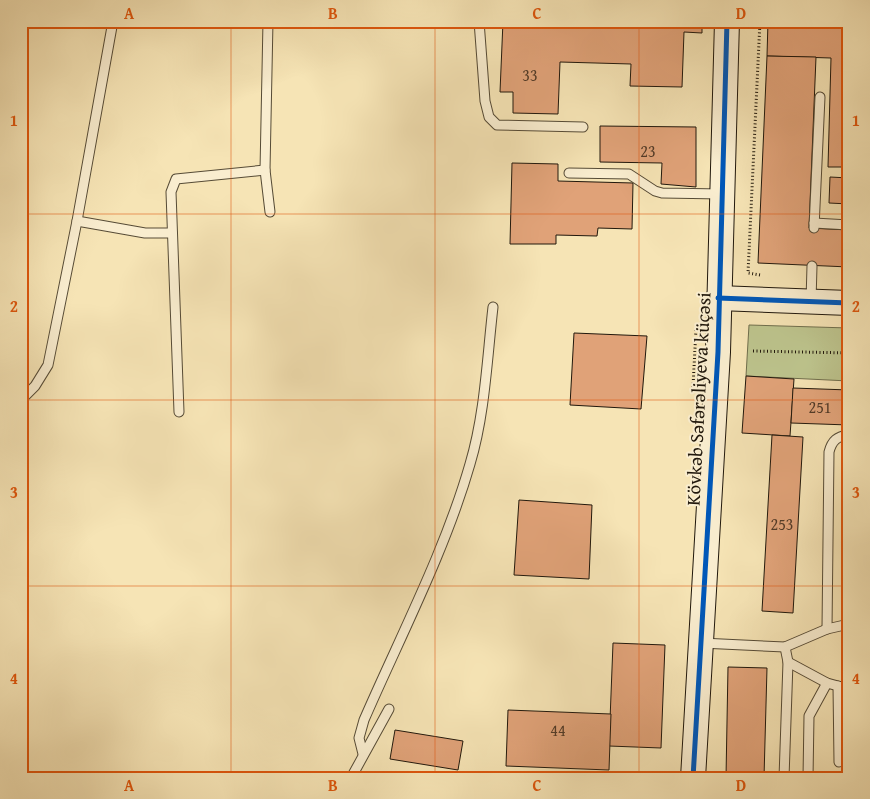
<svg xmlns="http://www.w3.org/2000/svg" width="870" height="799" viewBox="0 0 870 799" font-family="'Gentium Book Plus',serif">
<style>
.green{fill:#bdc48d;stroke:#6f6e4c}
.building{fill:#e0a278;stroke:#21180c}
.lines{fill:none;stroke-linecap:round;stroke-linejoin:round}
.lane-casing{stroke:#564b36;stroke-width:11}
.secondary-casing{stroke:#21180c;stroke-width:26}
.path{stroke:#21180c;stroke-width:3;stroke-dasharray:1 2.5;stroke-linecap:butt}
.lane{stroke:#f9edcf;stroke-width:9}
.secondary{stroke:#f9edcf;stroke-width:24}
.cycleway-casing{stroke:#f9edcf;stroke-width:8}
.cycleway{stroke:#0057b8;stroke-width:5}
.grid{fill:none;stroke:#de560c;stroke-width:1;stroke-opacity:0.55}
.labels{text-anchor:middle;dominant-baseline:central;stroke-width:4;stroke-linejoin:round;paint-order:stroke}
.number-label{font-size:16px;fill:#513a27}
.street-label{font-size:19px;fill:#21180c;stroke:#f9edcf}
.neatline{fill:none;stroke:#de560c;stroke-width:2}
.grid-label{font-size:16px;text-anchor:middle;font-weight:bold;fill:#de560c}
</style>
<rect width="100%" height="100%" fill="#f6e4b5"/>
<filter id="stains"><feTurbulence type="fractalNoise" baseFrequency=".004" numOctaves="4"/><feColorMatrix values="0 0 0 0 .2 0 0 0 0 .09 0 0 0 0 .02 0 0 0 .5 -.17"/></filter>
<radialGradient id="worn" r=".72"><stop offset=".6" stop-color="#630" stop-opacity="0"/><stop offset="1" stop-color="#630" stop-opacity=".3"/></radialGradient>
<!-- green -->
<path class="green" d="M749,325L849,328V381L746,376Z"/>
<!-- building -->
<g class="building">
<path d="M503,21H702V33L684,32L682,87L630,86L631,64L560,62L558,114L513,113V92H500Z"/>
<path d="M768,21H849V167H828L831,58L767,56Z"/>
<path d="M767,56L816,57L809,228L849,230V267L758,263Z"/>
<path d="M600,126L696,127V187L661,184L662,163L600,162Z"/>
<path d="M512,163L558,164V181L633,183L632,229L598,228L597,236L556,235V244H510Z"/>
<path d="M830,177L849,178V204L829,203Z"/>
<path d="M574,333L647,336L641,409L570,405Z"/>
<path d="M746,376L794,379L790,436L742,433Z"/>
<path d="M793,388L849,390V425L791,423Z"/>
<path d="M772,435L803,437L793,613L762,611Z"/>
<path d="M845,486H849V517H844Z"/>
<path d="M519,500L592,505L589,579L514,575Z"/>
<path d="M848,559H849V613H846Z"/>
<path d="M613,643L665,645L661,748L609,746Z"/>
<path d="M728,667L767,668L764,778H726Z"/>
<path d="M508,710L611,714L609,770L506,766Z"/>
<path d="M395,730L463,741L458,770L390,759Z"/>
</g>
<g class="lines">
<!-- lane casing -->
<g class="lane-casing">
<g id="lane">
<path d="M268,21L265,170L270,212"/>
<path d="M479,21L485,101L489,117L497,125L583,127"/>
<path d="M569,173L629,174L655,191L662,193L722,194"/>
<path d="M77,221L145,233H172"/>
<path d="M814,223L849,225"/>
<path d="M814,228L820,97"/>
<path d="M811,301L812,266"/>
<path d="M21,400L35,386L48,365L77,221L113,21"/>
<path d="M179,412L171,192L176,179L265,170"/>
<path d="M827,629L829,452C832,440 837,437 849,434"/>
<path d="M701,643L785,647L827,629L849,624"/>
<path d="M788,662L827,683L849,689"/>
<path d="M838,686L839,762"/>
<path d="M363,754L359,738L364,720C400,637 445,551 470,464C485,414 487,359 493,307"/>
<path d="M351,778L389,709"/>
<path d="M784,778L788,662L785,647"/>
<path d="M808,778L809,716L827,683"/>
</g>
</g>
<!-- secondary casing -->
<g class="secondary-casing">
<g id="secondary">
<path d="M718,298L849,303"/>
<path d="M693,778L718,352L727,21"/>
</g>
</g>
<!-- path -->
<g class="path">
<path d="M760,275L748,273L760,21"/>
<path d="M753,351L849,353"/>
<path d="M693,387L696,329"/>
</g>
<!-- lane -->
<use href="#lane" class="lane"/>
<!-- secondary -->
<use href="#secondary" class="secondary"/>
<!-- cycleway casing -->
<g class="cycleway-casing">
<g id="cycleway">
<path d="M718,298L849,303"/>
<path d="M693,778L718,352L727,21"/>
</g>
</g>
<!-- cycleway -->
<use href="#cycleway" class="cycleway"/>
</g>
<!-- grid -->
<path class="grid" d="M231,21V778M435,21V778M639,21V778M21,214H849M21,400H849M21,586H849"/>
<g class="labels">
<!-- number labels -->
<g class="number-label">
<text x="530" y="75">33</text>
<text x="648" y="151">23</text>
<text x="820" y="407">251</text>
<text x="782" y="524">253</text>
<text x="558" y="730">44</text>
</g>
<!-- street labels -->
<g class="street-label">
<text transform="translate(698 399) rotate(-87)">Kövkəb Səfərəliyeva küçəsi</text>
</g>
</g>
<!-- margin -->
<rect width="870" height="799" fill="none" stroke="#f6e4b5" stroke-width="55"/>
<rect x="28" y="28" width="814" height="744" class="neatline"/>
<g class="grid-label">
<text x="129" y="19">A</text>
<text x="333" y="19">B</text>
<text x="537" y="19">C</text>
<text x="741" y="19">D</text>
<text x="14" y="126">1</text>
<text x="856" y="126">1</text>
<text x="14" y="312">2</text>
<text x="856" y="312">2</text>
<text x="14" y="498">3</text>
<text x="856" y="498">3</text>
<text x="14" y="684">4</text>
<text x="856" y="684">4</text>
<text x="129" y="791">A</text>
<text x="333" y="791">B</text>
<text x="537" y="791">C</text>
<text x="741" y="791">D</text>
</g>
<rect width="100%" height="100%" filter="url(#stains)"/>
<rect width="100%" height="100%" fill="url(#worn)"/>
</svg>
